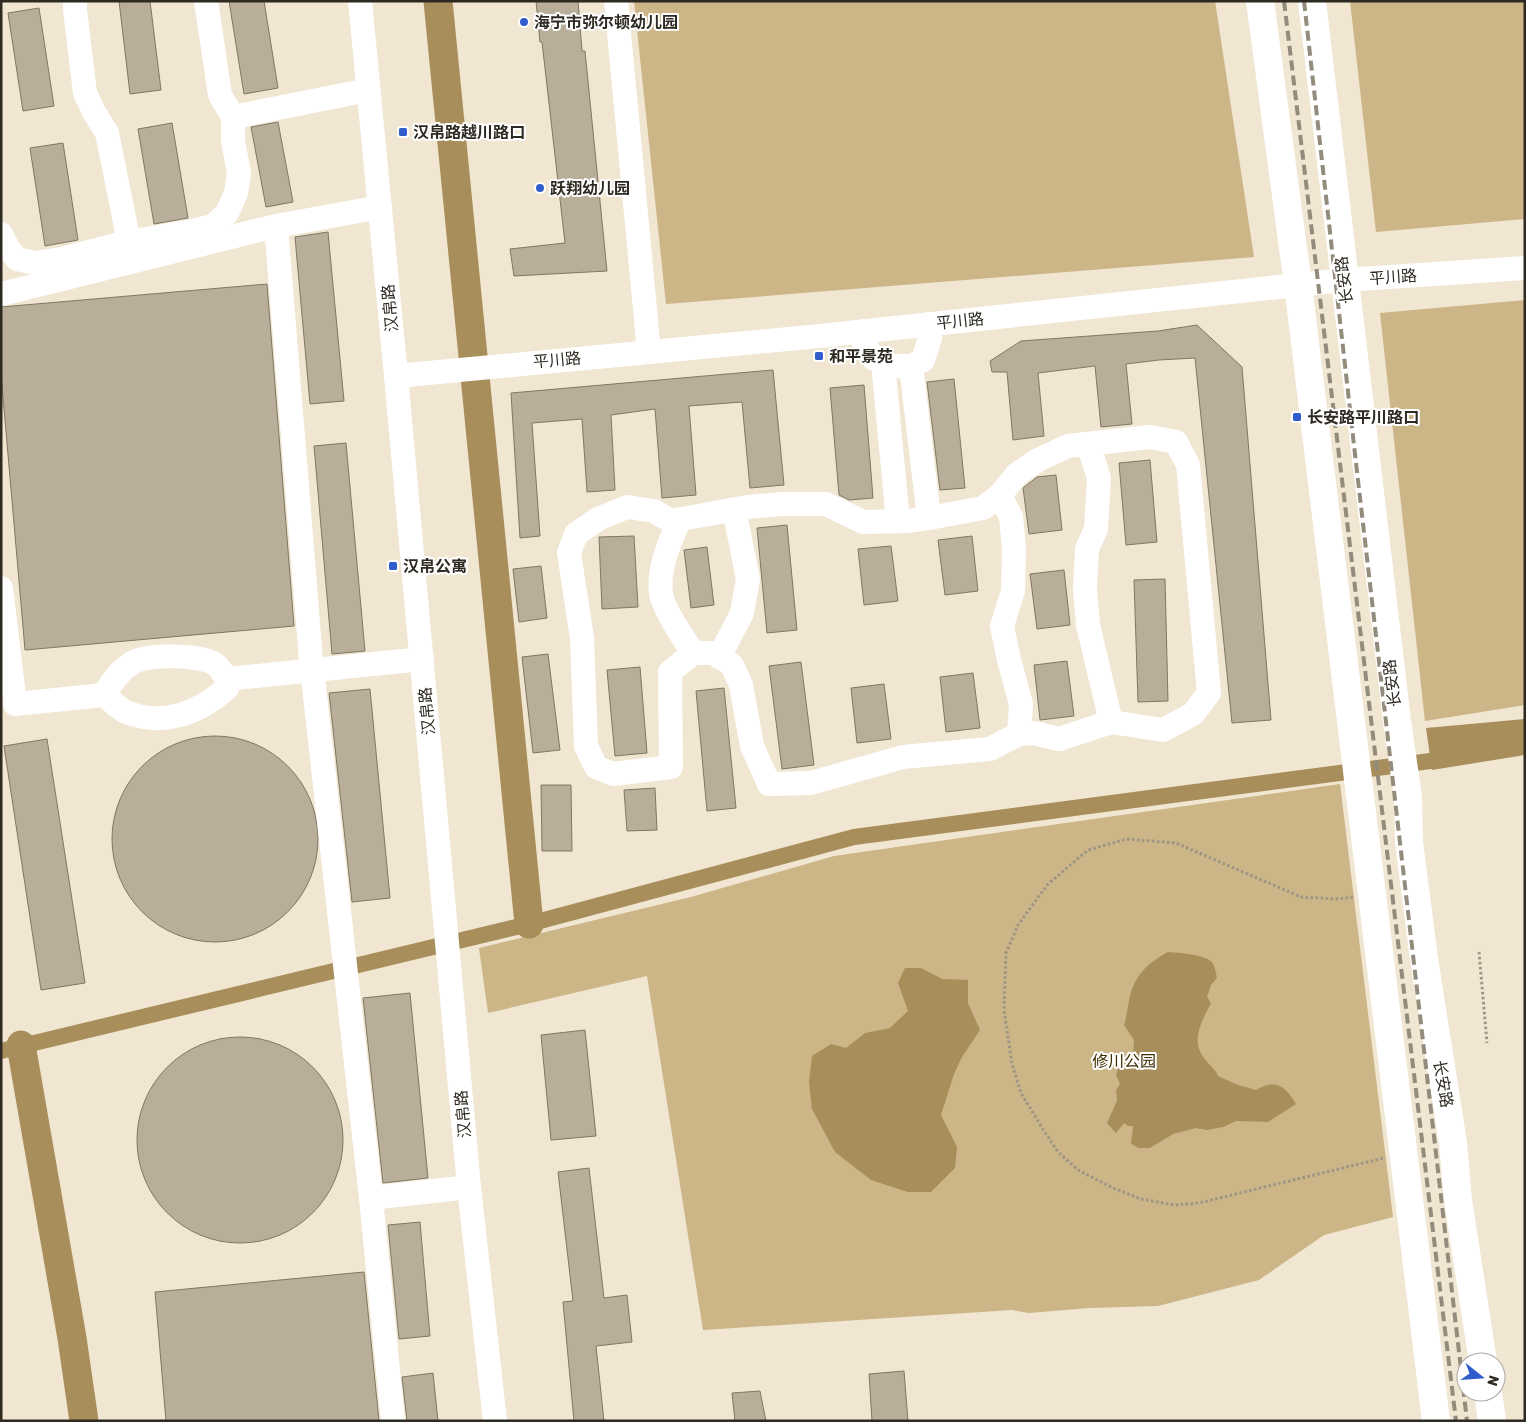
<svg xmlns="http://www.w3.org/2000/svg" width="1526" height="1422" viewBox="0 0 1526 1422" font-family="Rubik,'Noto Sans SC',sans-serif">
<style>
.green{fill:#ccb586}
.water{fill:#a88e5a}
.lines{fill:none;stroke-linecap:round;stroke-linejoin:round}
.canal{stroke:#a88e5a;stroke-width:16}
.river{stroke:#a88e5a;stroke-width:29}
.building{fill:#b8ae9a;stroke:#807764}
.path{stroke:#9c9586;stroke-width:3;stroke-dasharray:2.5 2.5;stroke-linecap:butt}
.minor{stroke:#fff;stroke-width:24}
.major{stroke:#fff;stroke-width:28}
.rail{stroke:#938c7d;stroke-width:4;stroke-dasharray:10 5;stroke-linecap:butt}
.poi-dot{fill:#315dcc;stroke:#fff;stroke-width:2}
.labels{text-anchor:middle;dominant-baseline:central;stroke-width:4;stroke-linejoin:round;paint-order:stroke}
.poi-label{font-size:16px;font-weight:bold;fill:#2e2a22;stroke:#fff;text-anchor:start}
.street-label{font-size:16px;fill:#2e2a22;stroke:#fff}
.park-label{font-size:16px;fill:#402d00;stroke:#fff}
</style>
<rect width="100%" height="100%" fill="#f0e6d1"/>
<!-- green -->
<g class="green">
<path d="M634,1H1215L1254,257L666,304Z"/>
<path d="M1350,1H1525V219L1376,232Z"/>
<path d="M1525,300V705L1425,721L1380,313Z"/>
<path d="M1340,784L1393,1217L1324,1235L1259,1280L1158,1306L1089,1308L1029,1313L1012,1310L703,1330L647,976L488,1013L479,948L691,897L834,856Z"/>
</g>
<!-- water -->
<g class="water">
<path d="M1525,719V755L1432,770L1426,728Z"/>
<path d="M1168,952C1179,953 1203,954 1212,962C1215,966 1216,973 1217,978L1211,985L1207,997L1211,1003C1202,1021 1190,1040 1204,1058C1209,1065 1215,1068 1218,1076L1238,1085L1256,1090C1276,1078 1286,1087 1296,1104L1268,1122L1236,1121L1223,1127L1207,1130L1196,1128L1173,1134L1150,1148H1139L1131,1144L1133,1126H1128L1124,1123L1116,1133L1107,1123L1117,1101L1116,1090L1120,1084L1116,1075L1118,1068L1133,1054L1134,1040L1124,1025C1127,1017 1127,1009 1129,1001C1133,977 1147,963 1168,952Z"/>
<path d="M905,968H921L942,979L968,980V1003L980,1030L962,1057L954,1074L941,1115L957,1147L955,1168L931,1192H908L871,1180L835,1152L812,1109L809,1082L812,1056L831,1044L846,1048L865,1033L890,1028L908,1011L898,983Z"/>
</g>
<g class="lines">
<!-- canal -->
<path class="canal" d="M1,1051L529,924L854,837L1453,758"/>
<!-- river -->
<g class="river">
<path d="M438,1L529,924"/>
<path d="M21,1045L72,1338L84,1421"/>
</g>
</g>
<!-- building -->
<g class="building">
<path d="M119,1H150L161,90L130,94Z"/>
<path d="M229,1H264L278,88L244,94Z"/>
<path d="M536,1H578L582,51H585L607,271L514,276L510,249L565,243L542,42H540Z"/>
<path d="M39,8L54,106L23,111L8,13Z"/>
<path d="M278,122L293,202L266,207L251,127Z"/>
<path d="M172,123L188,218L154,224L138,129Z"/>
<path d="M63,143L78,240L45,246L30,148Z"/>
<path d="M328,232L344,401L310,404L295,237Z"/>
<path d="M267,284L294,626L25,650L1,374V307Z"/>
<path d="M1197,325L1242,367L1271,720L1232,723L1195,358L1159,360L1126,364L1132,424L1101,427L1095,366L1038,373L1044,436L1013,440L1007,372H992L990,361L1021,341L1158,331Z"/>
<path d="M773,370L784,485L750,488L742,402L689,406L696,495L662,498L655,409L611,415L615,490L587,492L582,419L532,423L540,536L520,538L511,393Z"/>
<path d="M954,379L965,488L940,490L927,382Z"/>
<path d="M864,385L873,498L849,500L839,495L830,388Z"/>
<path d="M346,443L365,651L332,654L314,446Z"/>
<path d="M1150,460L1157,542L1126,545L1119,463Z"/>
<path d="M1056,475L1062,530L1029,534L1023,488L1037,477Z"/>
<path d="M787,525L797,630L767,633L757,528Z"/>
<path d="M634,536L638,607L602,609L599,537Z"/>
<path d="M972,536L978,591L945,595L938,540Z"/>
<path d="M891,546L898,601L864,605L858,549Z"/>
<path d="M707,547L714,605L691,608L684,550Z"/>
<path d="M541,566L547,618L519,622L513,569Z"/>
<path d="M1064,570L1070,625L1037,629L1030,574Z"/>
<path d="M1165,579L1168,701L1138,702L1134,580Z"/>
<path d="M548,654L560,750L533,753L522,657Z"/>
<path d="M1067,661L1074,716L1040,720L1034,665Z"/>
<path d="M801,662L814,765L782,769L769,666Z"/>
<path d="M640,667L647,753L615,756L607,670Z"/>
<path d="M973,673L980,728L946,732L940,677Z"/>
<path d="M884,684L891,739L857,743L851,688Z"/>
<path d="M724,688L736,808L707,811L696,691Z"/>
<path d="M370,689L390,898L352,902L329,693Z"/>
<circle cx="215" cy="839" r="103"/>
<path d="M47,739L85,983L41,990L4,746Z"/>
<path d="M541,785H571L572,851H542Z"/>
<path d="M655,788L657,830L627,831L624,790Z"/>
<path d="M410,993L428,1178L383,1183L363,998Z"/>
<path d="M585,1030L596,1136L551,1140L541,1035Z"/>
<circle cx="240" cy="1140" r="103"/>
<path d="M589,1168L604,1298L627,1295L632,1342L596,1346L604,1421H574L563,1302L573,1301L558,1172Z"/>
<path d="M420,1222L430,1336L399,1339L388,1225Z"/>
<path d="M364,1272L379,1421H166L155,1292Z"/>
<path d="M904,1371L908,1421H872L869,1374Z"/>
<path d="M433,1373L438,1421H407L402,1377Z"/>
<path d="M760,1391L766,1421H735L732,1393Z"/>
</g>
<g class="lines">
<!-- path -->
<g class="path">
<path d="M1353,897L1337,899L1301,897L1176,843L1127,839L1088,850L1048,884L1018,925L1006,953L1004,1010L1012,1064L1021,1093L1044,1131L1058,1152L1078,1170L1113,1188L1141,1199L1175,1205L1199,1203L1384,1158"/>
<path d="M1479,952L1487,1043"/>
</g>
<!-- minor -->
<g class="minor">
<path d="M75,1V10L85,93L94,112L107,133L129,242"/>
<path d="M360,1L396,376L469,1187L495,1421"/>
<path d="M616,1L649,352"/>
<path d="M233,117L368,90"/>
<path d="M276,226L311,660L371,1198L393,1421"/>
<path d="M1,234L8,248L17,259L35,263L61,259L123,243L192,231L213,226L227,213L236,193L239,173L233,141V117L220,95L206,1"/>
<path d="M1,294L276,226L380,207"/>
<path d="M863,331L864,344L874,359L891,366H911L923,360L930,338L929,324"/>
<path d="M883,363L898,521"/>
<path d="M911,366L929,518"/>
<path d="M396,376L820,336L1344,280L1525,268"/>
<path d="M1150,437L1176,442L1188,465L1209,693L1193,714L1163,730L1111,722L1059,739L1034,733L1019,734L990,749L903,757L811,783L769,784L752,746L741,685L732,665L715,653H693L670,672L671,767L613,774L596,767L586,746L582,638L569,553L576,534L598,519L627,507L654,511L671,521L747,507L783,504H826L863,522L909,521L929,518L983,508L1000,495L1017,474L1038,460L1068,446Z"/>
<path d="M1088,444L1099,478L1096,529L1087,549L1085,590L1088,625L1111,722"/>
<path d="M1000,495L1011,517L1014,548L1013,591L1002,626L1009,660L1021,704L1019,734"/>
<path d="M680,519C669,544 658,567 661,594C663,608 685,641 693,653"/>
<path d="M1,588L15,704L104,695"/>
<path d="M719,657L742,613L748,579L734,509"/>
<path d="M227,679V688C199,713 163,727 126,712C118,708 111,700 104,695C112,682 119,671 132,663C148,654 200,654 215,664C220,668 224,675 227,679L422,659"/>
<path d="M371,1198L469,1187"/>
</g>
<!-- major -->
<g class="major">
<path d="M1260,1L1298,285L1436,1421"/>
<path d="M1312,1L1397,721L1408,797L1409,842L1424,959L1453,1143L1458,1200L1483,1362"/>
<path d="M1488,1392L1492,1421"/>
</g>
<!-- rail -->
<g class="rail">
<path d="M1284,1L1456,1421"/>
<path d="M1304,1L1356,463L1467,1421"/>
</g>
</g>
<!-- markers -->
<g class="poi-dot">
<circle cx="524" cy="22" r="5"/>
<rect x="398" y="127" width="10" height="10" rx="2.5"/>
<circle cx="540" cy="188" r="5"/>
<rect x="814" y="351" width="10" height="10" rx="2.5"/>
<rect x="1292" y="412" width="10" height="10" rx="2.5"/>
<rect x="388" y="561" width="10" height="10" rx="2.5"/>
</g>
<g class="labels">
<!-- poi labels -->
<g class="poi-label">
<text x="534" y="22">海宁市弥尔顿幼儿园</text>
<text x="413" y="132">汉帛路越川路口</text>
<text x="550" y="188">跃翔幼儿园</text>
<text x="829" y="356">和平景苑</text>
<text x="1307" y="417">长安路平川路口</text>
<text x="403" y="566">汉帛公寓</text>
</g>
<!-- street labels -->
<g class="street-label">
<text transform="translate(1393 277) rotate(-4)">平川路</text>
<text transform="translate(1344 280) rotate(-97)">长安路</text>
<text transform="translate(390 308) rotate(-95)">汉帛路</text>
<text transform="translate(960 321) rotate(-6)">平川路</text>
<text transform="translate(557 360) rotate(-5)">平川路</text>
<text transform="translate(1392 683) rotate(-97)">长安路</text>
<text transform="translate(427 711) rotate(-95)">汉帛路</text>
<text transform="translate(1443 1084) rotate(80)">长安路</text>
<text transform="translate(463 1114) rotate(-95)">汉帛路</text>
</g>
<!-- park labels -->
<g class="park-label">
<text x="1124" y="1061">修川公园</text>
</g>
</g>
<!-- border -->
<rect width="1526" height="1422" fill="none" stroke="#2e2a22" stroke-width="5"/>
<!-- north arrow -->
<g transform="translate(1481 1377) rotate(107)"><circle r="24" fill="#ffffff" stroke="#abaaa7"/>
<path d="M0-4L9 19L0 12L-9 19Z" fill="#315dcc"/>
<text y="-8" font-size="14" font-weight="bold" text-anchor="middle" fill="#2e2a22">N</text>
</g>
</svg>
